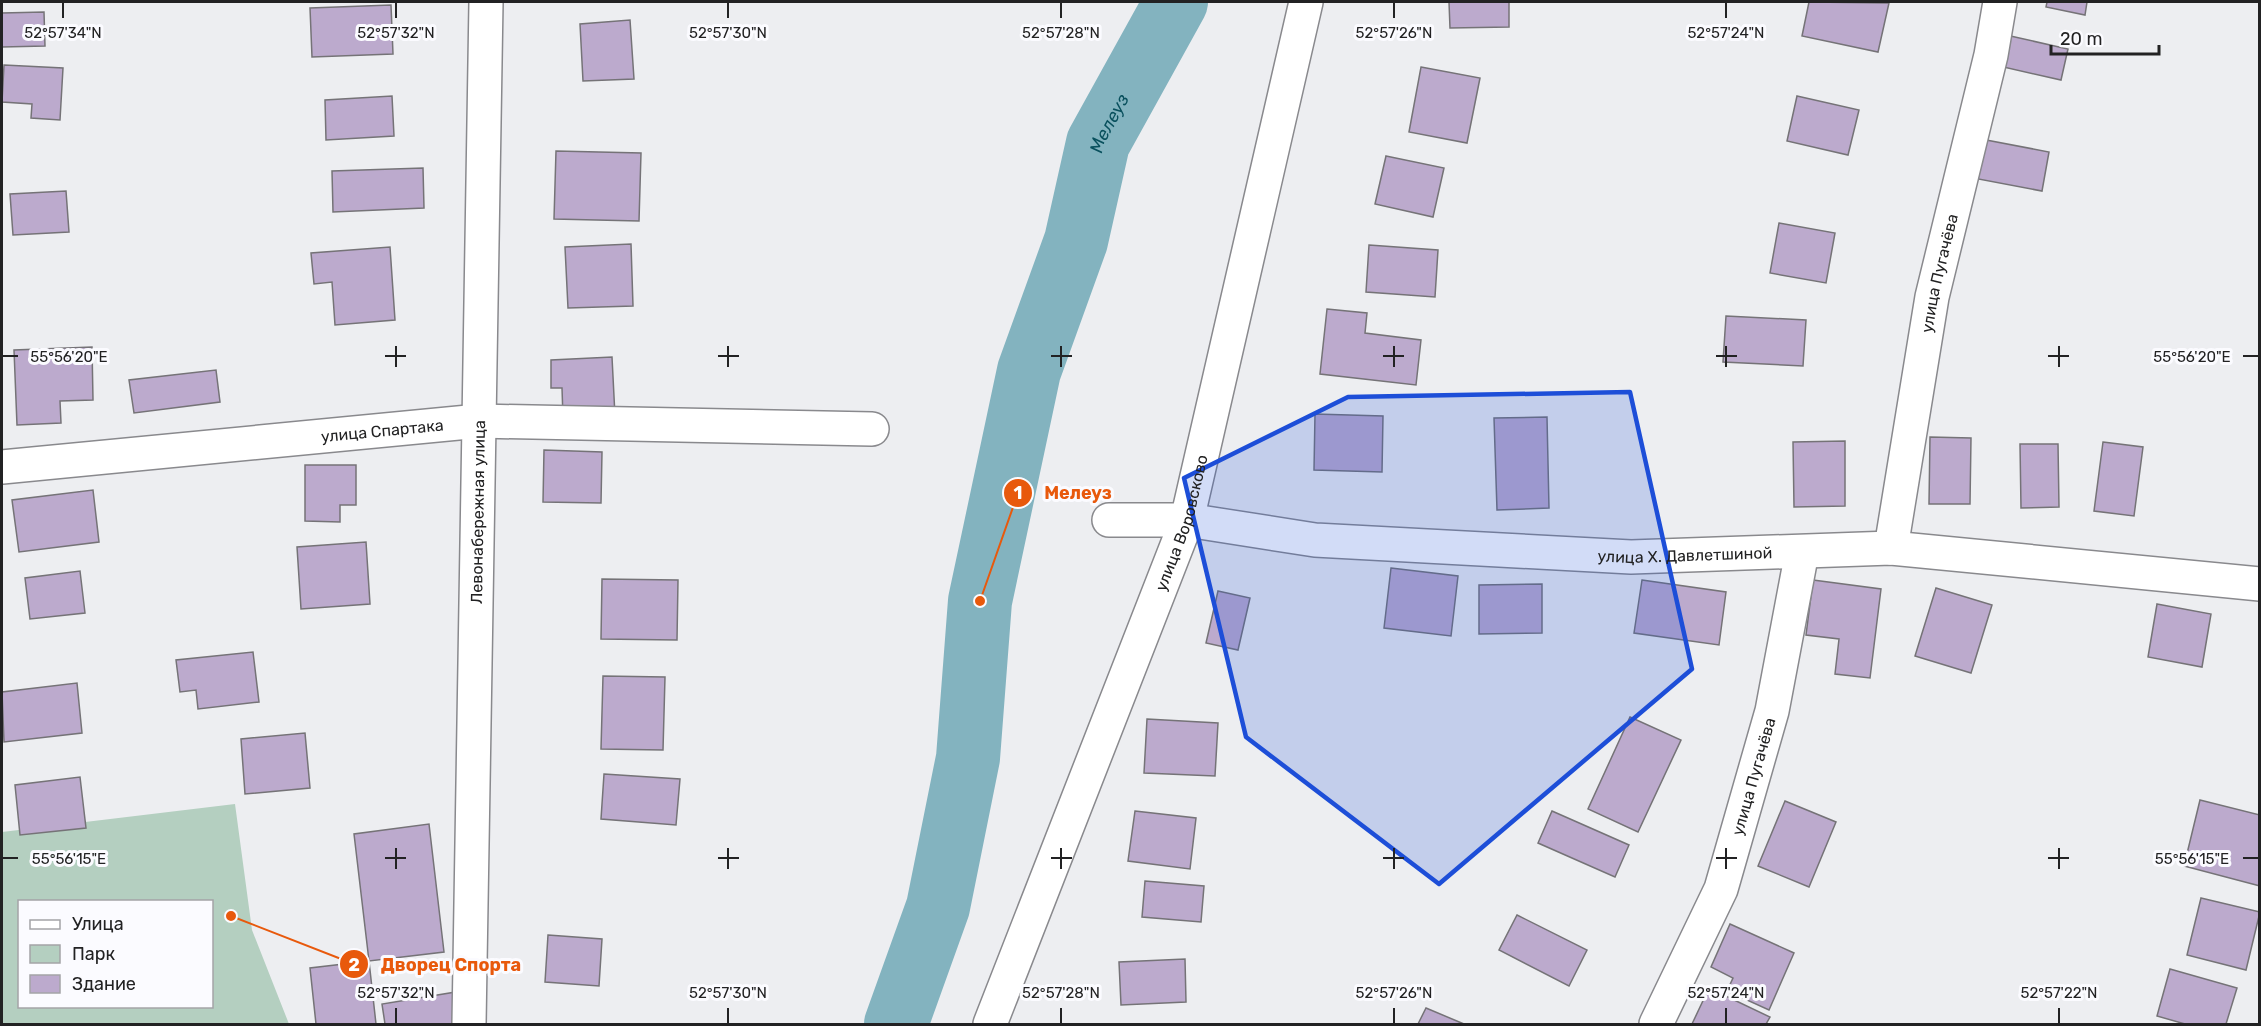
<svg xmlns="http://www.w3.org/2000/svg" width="2261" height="1026" viewBox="0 0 2261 1026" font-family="Rubik,sans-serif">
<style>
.green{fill:#b4cfc0;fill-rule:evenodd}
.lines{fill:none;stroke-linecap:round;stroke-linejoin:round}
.river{stroke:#83b3bf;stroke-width:64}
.building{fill:#bcaacd;stroke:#757377;stroke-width:1.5}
.minor-casing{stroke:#89898d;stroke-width:36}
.minor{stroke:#fff;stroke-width:33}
.marked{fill:#1d4ed8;fill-opacity:0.2;stroke:#1d4ed8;stroke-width:4.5;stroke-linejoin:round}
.ticks{fill:none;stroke:#222223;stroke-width:2}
.labels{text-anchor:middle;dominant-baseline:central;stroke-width:6;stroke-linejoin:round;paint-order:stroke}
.street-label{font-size:16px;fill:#222223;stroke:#fbfbff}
.water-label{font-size:18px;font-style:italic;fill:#09505d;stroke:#fbfbff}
.ticks-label{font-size:15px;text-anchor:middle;fill:#222223;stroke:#fbfbff;stroke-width:6;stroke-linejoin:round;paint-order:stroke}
.leader{fill:none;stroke:#e8590c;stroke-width:2}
.callout-dot{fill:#e8590c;stroke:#fbfbff;stroke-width:2}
.mark-label{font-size:18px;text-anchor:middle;font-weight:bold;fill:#fff}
.callout-label{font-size:18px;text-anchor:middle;font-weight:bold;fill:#e8590c;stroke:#fbfbff;stroke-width:6;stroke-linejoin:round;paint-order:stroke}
</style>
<rect width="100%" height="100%" fill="#edeef1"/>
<!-- green -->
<path class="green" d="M235,804L252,930L289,1024H2V832ZM20,902H212V1006H20Z"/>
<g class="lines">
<!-- river -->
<path class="river" id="s1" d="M896,1024L938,907L968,758L980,601L1029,371L1076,241L1098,143L1176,2"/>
</g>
<!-- building -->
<g class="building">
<path d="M1449,2H1509V27L1450,28Z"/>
<path d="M1809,2L1889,3L1878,52L1802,36Z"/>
<path d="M2047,2H2087L2085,15L2046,7Z"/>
<path d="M391,5L393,54L312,57L310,8Z"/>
<path d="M44,12L45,46L2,47V13Z"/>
<path d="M630,20L634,79L583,81L580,24Z"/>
<path d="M2006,35L2068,49L2061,80L1999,66Z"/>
<path d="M4,65L63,68L60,120L31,118L32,104L2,102Z"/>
<path d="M1421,67L1480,78L1467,143L1409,132Z"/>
<path d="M392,96L394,136L326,140L325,100Z"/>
<path d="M1797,96L1859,110L1848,155L1787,141Z"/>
<path d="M1981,139L2049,152L2042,191L1973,178Z"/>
<path d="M556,151L641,153L639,221L554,219Z"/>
<path d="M1386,156L1444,168L1433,217L1375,204Z"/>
<path d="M423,168L424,208L333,212L332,171Z"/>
<path d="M66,191L69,232L13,235L10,194Z"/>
<path d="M1779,223L1835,233L1826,283L1770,273Z"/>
<path d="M631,244L633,306L568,308L565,247Z"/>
<path d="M1369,245L1438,250L1435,297L1366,292Z"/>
<path d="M390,247L395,320L335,325L332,282L314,284L311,253Z"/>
<path d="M1327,309L1367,313L1365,333L1421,340L1416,385L1320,374Z"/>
<path d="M1726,316L1806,320L1803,366L1723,362Z"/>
<path d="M92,347L93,400L60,401L61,423L17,425L14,350Z"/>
<path d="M612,357L615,416L563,418L562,388H551V360Z"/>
<path d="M216,370L220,402L134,413L129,380Z"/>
<path d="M1315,414L1383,416L1382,472L1314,470Z"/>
<path d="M1547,417L1549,508L1497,510L1494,418Z"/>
<path d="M1930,437L1971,438L1970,504H1929Z"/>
<path d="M1845,441V506L1794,507L1793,442Z"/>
<path d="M2103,442L2143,447L2134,516L2094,511Z"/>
<path d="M2020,444H2058L2059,507L2021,508Z"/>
<path d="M544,450L602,452L601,503L543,502Z"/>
<path d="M305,465H356V505H340V522L305,521Z"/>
<path d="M93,490L99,542L19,552L12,500Z"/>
<path d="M366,542L370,604L301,609L297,547Z"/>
<path d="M1391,568L1458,576L1451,636L1384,628Z"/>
<path d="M80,571L85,613L30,619L25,578Z"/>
<path d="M602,579L678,580L677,640L601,639Z"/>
<path d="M1642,580L1726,592L1719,645L1634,633Z"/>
<path d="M1813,580L1881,589L1870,678L1835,674L1839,639L1806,635Z"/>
<path d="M1542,584V633L1479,634V585Z"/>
<path d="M1936,588L1992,605L1971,673L1915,656Z"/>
<path d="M1218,591L1250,598L1238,650L1206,643Z"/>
<path d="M2157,604L2211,614L2202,667L2148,657Z"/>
<path d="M253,652L259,702L198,709L196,690L180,692L176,660Z"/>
<path d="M603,676L665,677L663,750L601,749Z"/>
<path d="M77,683L82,733L4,742L2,692Z"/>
<path d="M1630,717L1681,740L1638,832L1588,809Z"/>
<path d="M1147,719L1218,723L1215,776L1144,773Z"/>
<path d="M305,733L310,788L245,794L241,739Z"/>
<path d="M604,774L680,779L676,825L601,819Z"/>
<path d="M80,777L86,828L20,835L15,785Z"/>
<path d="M2200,800L2260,815V886L2184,866Z"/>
<path d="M1785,801L1836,822L1809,887L1758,866Z"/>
<path d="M1135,811L1196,818L1190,869L1128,861Z"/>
<path d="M1552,811L1629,845L1615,877L1538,843Z"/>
<path d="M429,824L444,952L369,961L354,834Z"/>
<path d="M1145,881L1204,886L1201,922L1142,917Z"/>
<path d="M2201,898L2260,912L2246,970L2187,955Z"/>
<path d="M1517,915L1587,950L1569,986L1499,950Z"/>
<path d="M1730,924L1794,953L1769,1010L1727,991L1733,978L1711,967Z"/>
<path d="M548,935L602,939L599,986L545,982Z"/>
<path d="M1185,959L1186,1002L1121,1005L1119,962Z"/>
<path d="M369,961L376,1024H316L310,968Z"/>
<path d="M2170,969L2237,988L2226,1024H2185L2157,1016Z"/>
<path d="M1709,988L1770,1017L1766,1024H1692Z"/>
<path d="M462,991L460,1024H385L382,1004Z"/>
<path d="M1426,1008L1464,1024H1418Z"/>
</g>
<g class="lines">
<!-- minor casing -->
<g class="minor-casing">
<g id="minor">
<path id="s2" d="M2,467L479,421L872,429"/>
<path id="s3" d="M1109,520H1187L1315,540L1631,557L1891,548L2260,584"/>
<path id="s4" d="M1891,548L1932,297L1991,55L2000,2"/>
<path id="s5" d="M469,1024L486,2"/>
<path id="s6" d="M990,1024L1187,520L1306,2"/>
<path id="s7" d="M1656,1024L1721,889L1772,711L1802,552"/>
</g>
</g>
<!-- minor -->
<use href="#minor" class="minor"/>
</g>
<!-- marked area -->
<path class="marked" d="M1630,392L1692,669L1439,884L1246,737L1184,478L1348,397Z"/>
<!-- ticks -->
<path class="ticks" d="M63,3V18M396,3V18M728,3V18M1061,3V18M1394,3V18M1726,3V18M396,346V367M728,346V367M1061,346V367M1394,346V367M1726,346V367M2059,346V367M3,356H18M385,356H406M718,356H739M1051,356H1072M1383,356H1404M1716,356H1737M2048,356H2069M2243,356H2258M396,848V869M728,848V869M1061,848V869M1394,848V869M1726,848V869M2059,848V869M3,858H18M385,858H406M718,858H739M1051,858H1072M1383,858H1404M1716,858H1737M2048,858H2069M2243,858H2258M396,1008V1023M728,1008V1023M1061,1008V1023M1394,1008V1023M1726,1008V1023M2059,1008V1023"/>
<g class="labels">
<!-- street labels -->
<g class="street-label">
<text stroke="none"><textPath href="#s4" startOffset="279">улица Пугачёва</textPath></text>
<text stroke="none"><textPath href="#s2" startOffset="382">улица Спартака</textPath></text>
<text stroke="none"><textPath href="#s5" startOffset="512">Левонабережная улица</textPath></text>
<text stroke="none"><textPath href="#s6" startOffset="537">улица Воровсково</textPath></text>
<text stroke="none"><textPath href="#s3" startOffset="578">улица Х. Давлетшиной</textPath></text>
<text stroke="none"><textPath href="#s7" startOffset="267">улица Пугачёва</textPath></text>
</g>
<!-- water labels -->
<g class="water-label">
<text stroke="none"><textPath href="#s1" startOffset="930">Мелеуз</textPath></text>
</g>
</g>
<g class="ticks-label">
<text x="63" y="38">52°57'34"N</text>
<text x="396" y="38">52°57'32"N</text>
<text x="728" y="38">52°57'30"N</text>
<text x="1061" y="38">52°57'28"N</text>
<text x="1394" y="38">52°57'26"N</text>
<text x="1726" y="38">52°57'24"N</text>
<text x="2192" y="362">55°56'20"E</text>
<text x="69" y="362">55°56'20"E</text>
<text x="2192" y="864">55°56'15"E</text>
<text x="69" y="864">55°56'15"E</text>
<text x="396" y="998">52°57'32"N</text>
<text x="728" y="998">52°57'30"N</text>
<text x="1061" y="998">52°57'28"N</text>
<text x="1394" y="998">52°57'26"N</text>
<text x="1726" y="998">52°57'24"N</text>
<text x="2059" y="998">52°57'22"N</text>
</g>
<!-- callouts -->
<path class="leader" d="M980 601L1018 493M231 916L354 964"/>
<g class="callout-dot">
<circle cx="980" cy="601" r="6"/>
<circle cx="231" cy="916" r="6"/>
<circle cx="1018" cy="493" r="15"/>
<circle cx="354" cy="964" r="15"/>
</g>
<g class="mark-label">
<text x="1018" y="499">1</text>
<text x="354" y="971">2</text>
</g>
<g class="callout-label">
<text x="1078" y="499">Мелеуз</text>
<text x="451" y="971">Дворец Спорта</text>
</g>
<!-- border -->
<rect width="2261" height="1026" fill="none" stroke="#222223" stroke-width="6"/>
<!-- legend -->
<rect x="18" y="900" width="195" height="108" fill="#fbfbff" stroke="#a4a4a7" stroke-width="1.5"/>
<rect x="30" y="920" width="30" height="9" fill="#ffffff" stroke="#a4a4a7" stroke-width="1.5"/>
<text x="72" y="930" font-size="18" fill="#222223">Улица</text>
<rect x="30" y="945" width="30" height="18" fill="#b4cfc0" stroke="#a4a4a7" stroke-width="1.5"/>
<text x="72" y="960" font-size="18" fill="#222223">Парк</text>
<rect x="30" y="975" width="30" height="18" fill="#bcaacd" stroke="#a4a4a7" stroke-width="1.5"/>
<text x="72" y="990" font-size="18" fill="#222223">Здание</text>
<!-- scale -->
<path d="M2051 45v9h108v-9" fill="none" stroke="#222223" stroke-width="3"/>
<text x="2060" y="45" font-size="18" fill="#222223" stroke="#fbfbff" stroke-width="4.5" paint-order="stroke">20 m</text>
</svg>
